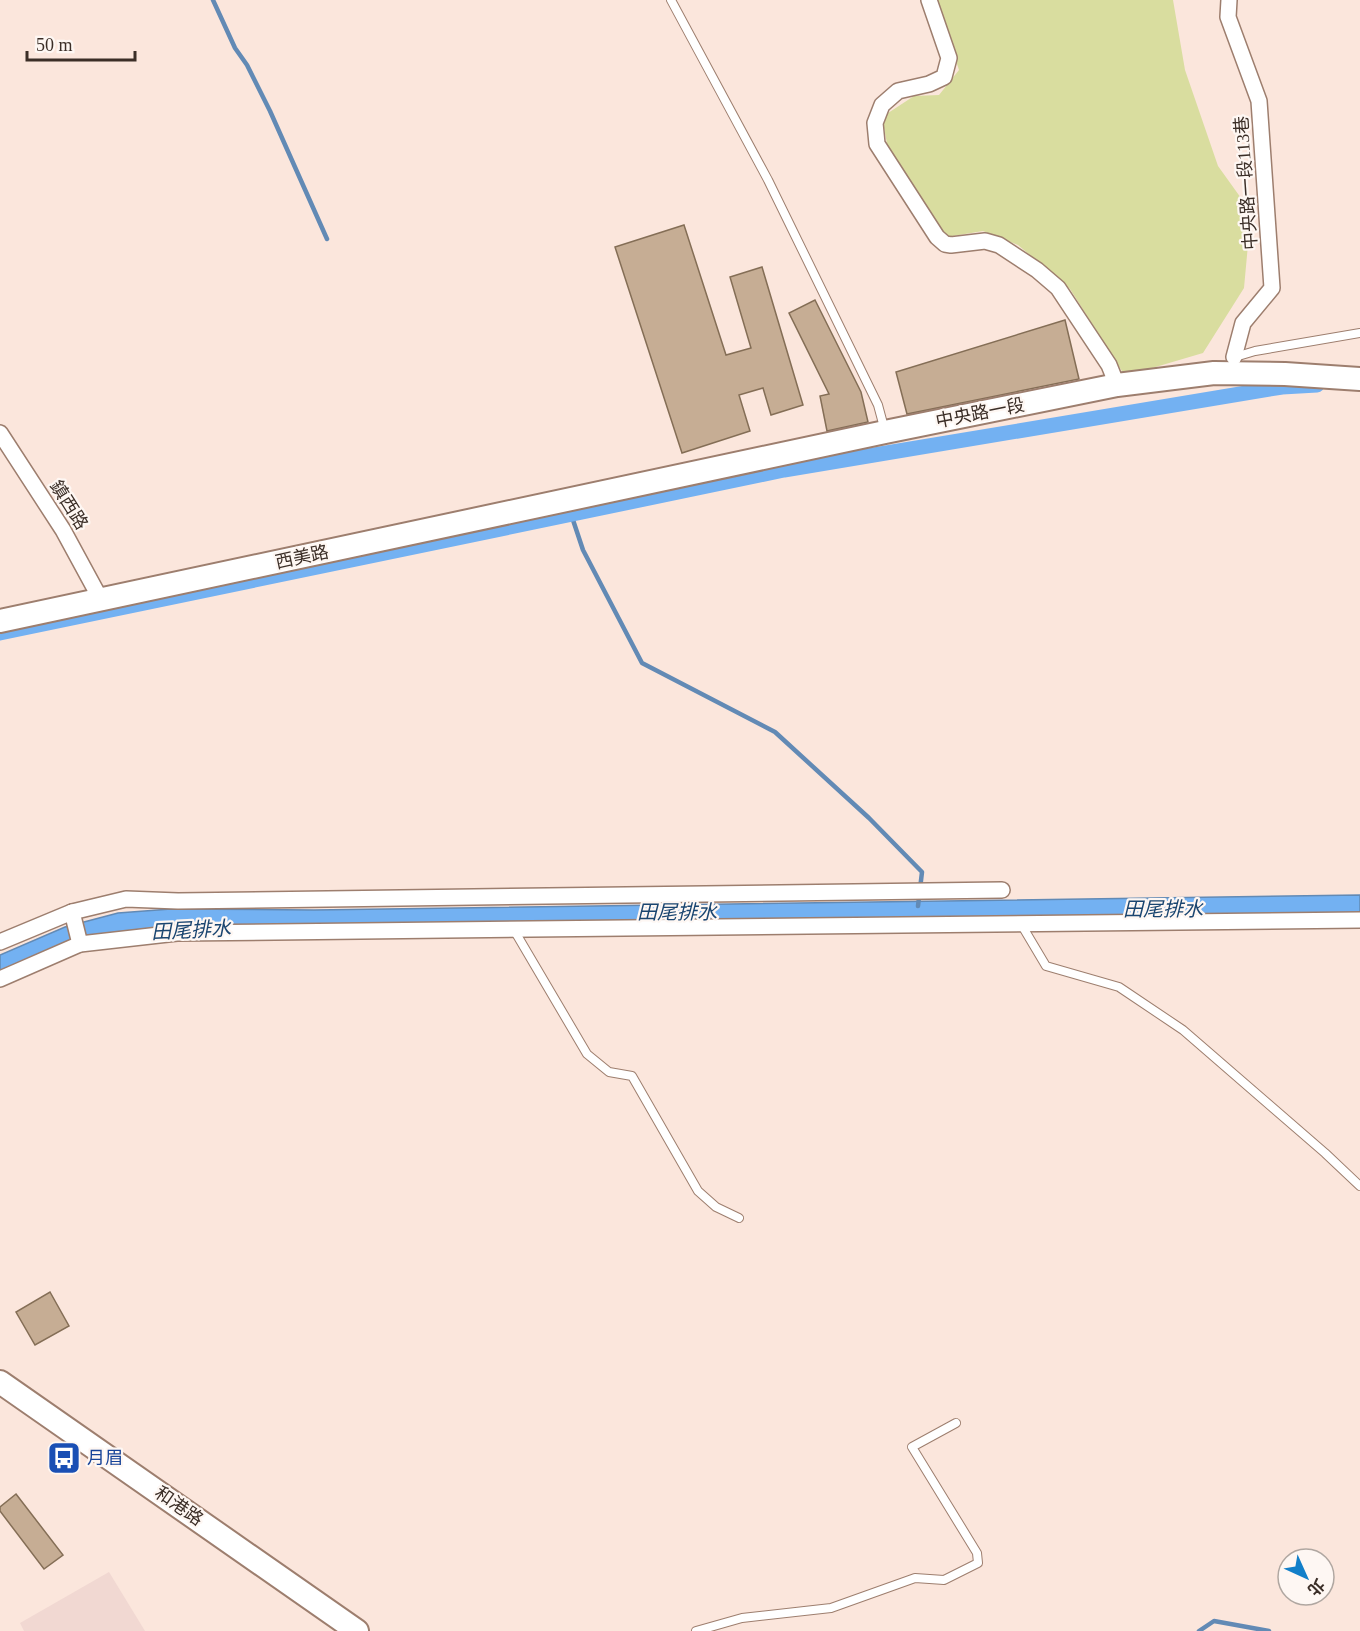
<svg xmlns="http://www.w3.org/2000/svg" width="1360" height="1631" viewBox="0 0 1360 1631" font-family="'Times New Roman','Noto Sans TC',serif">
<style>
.industrial{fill:#f1d8d2}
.green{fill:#d9dd9f}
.water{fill:#73b1f2;stroke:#628ab5;stroke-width:1.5}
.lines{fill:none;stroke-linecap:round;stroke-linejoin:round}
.stream{stroke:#628ab5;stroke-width:4.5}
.canal{stroke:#73b1f2;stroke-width:15}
.building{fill:#c6ad94;stroke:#846e56;stroke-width:1.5}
.lane-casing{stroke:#9d7e6e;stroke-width:10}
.street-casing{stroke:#9d7e6e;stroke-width:18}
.secondary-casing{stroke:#9d7e6e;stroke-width:26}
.lane{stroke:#fff;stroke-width:8}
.street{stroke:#fff;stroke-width:15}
.secondary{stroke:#fff;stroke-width:22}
.labels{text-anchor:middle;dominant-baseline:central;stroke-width:4.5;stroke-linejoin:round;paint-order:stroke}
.street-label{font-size:18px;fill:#3b2e27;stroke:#fef7f3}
.transit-label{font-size:18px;fill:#164399;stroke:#fef7f3;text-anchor:start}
.water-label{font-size:20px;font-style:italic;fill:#1a4570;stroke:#fef7f3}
</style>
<rect width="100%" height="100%" fill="#fbe6dc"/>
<!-- industrial -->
<path class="industrial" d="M109,1572L145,1631H24L20,1623Z"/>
<!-- green -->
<path class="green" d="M936,0H1173L1185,70L1218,166L1251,212L1244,288L1203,353L1125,376L1070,289L1018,245L983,231L947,237L888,149L882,117L914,96L939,95L959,70Z"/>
<!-- water -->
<path class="water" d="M1360,895V916L662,921L165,927L92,935L0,973V955L65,927L118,913L171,909L314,910Z"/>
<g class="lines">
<!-- stream -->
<g class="stream">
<path d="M213,0L235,48L247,65L270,111L327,239"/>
<path d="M571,514L583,550L642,663L775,732L869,818L922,872L918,906"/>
<path d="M1199,1631L1214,1621L1269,1631"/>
</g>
<!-- canal -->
<path class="canal" d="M0,633L784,470L1282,387L1317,385"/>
</g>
<!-- building -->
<g class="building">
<path d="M684,225L726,355L751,348L730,277L762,267L803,405L771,415L763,388L739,395L750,431L682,453L615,247Z"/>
<path d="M815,300L861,392L868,422L827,431L820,396L829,394L789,313Z"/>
<path d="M1065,320L1079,379L907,414L896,372Z"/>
<path d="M50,1292L69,1326L35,1345L16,1312Z"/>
<path d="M16,1494L63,1555L44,1569L0,1511V1507Z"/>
</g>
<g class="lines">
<!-- lane casing -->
<g class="lane-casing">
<g id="lane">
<path d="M671,0L768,180L878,405L885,431"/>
<path d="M1235,357L1255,351L1360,333"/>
<path d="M1021,924L1046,966L1119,987L1183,1030L1325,1153L1360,1186"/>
<path d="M514,930L587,1054L609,1072L632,1076L698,1191L716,1207L739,1218"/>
<path d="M696,1631L742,1618L831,1608L915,1578L944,1580L978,1563L977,1553L912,1447L956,1423"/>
</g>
</g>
<!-- street casing -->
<g class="street-casing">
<g id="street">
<path d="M929,0L949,58L944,77L929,84L898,91L882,105L875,123L877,144L937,237L945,244L951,245L985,241L999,245L1037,270L1058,288L1109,365L1117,385"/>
<path d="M1229,0L1228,17L1259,101L1272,288L1243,323L1234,357"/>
<path d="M0,433L63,530L101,600"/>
<path d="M72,912L80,944"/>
<path d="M0,942L72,912L126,899L178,901L1002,890"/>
<path d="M0,979L80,944L177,933L1360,920"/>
</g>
</g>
<!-- secondary casing -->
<g class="secondary-casing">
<g id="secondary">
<path d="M0,621L885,432L1117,385L1214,373L1285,374L1360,379"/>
<path d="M0,1382L357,1631"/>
</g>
</g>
<!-- lane -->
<use href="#lane" class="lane"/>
<!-- street -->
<use href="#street" class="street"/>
<!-- secondary -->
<use href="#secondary" class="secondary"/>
</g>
<!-- icons -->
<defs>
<g id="bus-square" transform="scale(1.725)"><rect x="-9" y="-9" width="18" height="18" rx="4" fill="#1a4fb4" stroke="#fef7f3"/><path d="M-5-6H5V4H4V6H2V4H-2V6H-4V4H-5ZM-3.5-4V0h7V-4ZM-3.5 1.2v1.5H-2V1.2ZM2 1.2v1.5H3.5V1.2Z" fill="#fff"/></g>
</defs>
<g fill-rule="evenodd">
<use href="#bus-square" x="64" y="1458"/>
</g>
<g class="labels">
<!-- street labels -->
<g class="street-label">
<text transform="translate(1246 183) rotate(-94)">中央路一段113巷</text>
<text transform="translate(980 413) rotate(-11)">中央路一段</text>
<text transform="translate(69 505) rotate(58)">鎮西路</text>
<text transform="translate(302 557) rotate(-12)">西美路</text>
<text transform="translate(179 1506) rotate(35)">和港路</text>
</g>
<!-- transit labels -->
<g class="transit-label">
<text x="87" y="1458">月眉</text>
</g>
<!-- water labels -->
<g class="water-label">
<text x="1163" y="909">田尾排水</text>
<text x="677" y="912">田尾排水</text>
<text transform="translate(191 930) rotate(-3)">田尾排水</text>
</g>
</g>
<!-- north arrow -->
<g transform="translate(1306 1577) rotate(135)"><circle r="28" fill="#fef7f3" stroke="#b0a7a1" stroke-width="1.5"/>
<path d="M0-4.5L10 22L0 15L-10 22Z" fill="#127fc9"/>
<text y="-9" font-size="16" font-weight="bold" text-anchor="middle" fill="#3b2e27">北</text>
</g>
<!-- scale -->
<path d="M27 51v9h108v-9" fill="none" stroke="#3b2e27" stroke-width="3"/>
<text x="36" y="51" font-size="18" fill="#3b2e27" stroke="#fef7f3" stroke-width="4.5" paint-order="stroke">50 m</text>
</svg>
